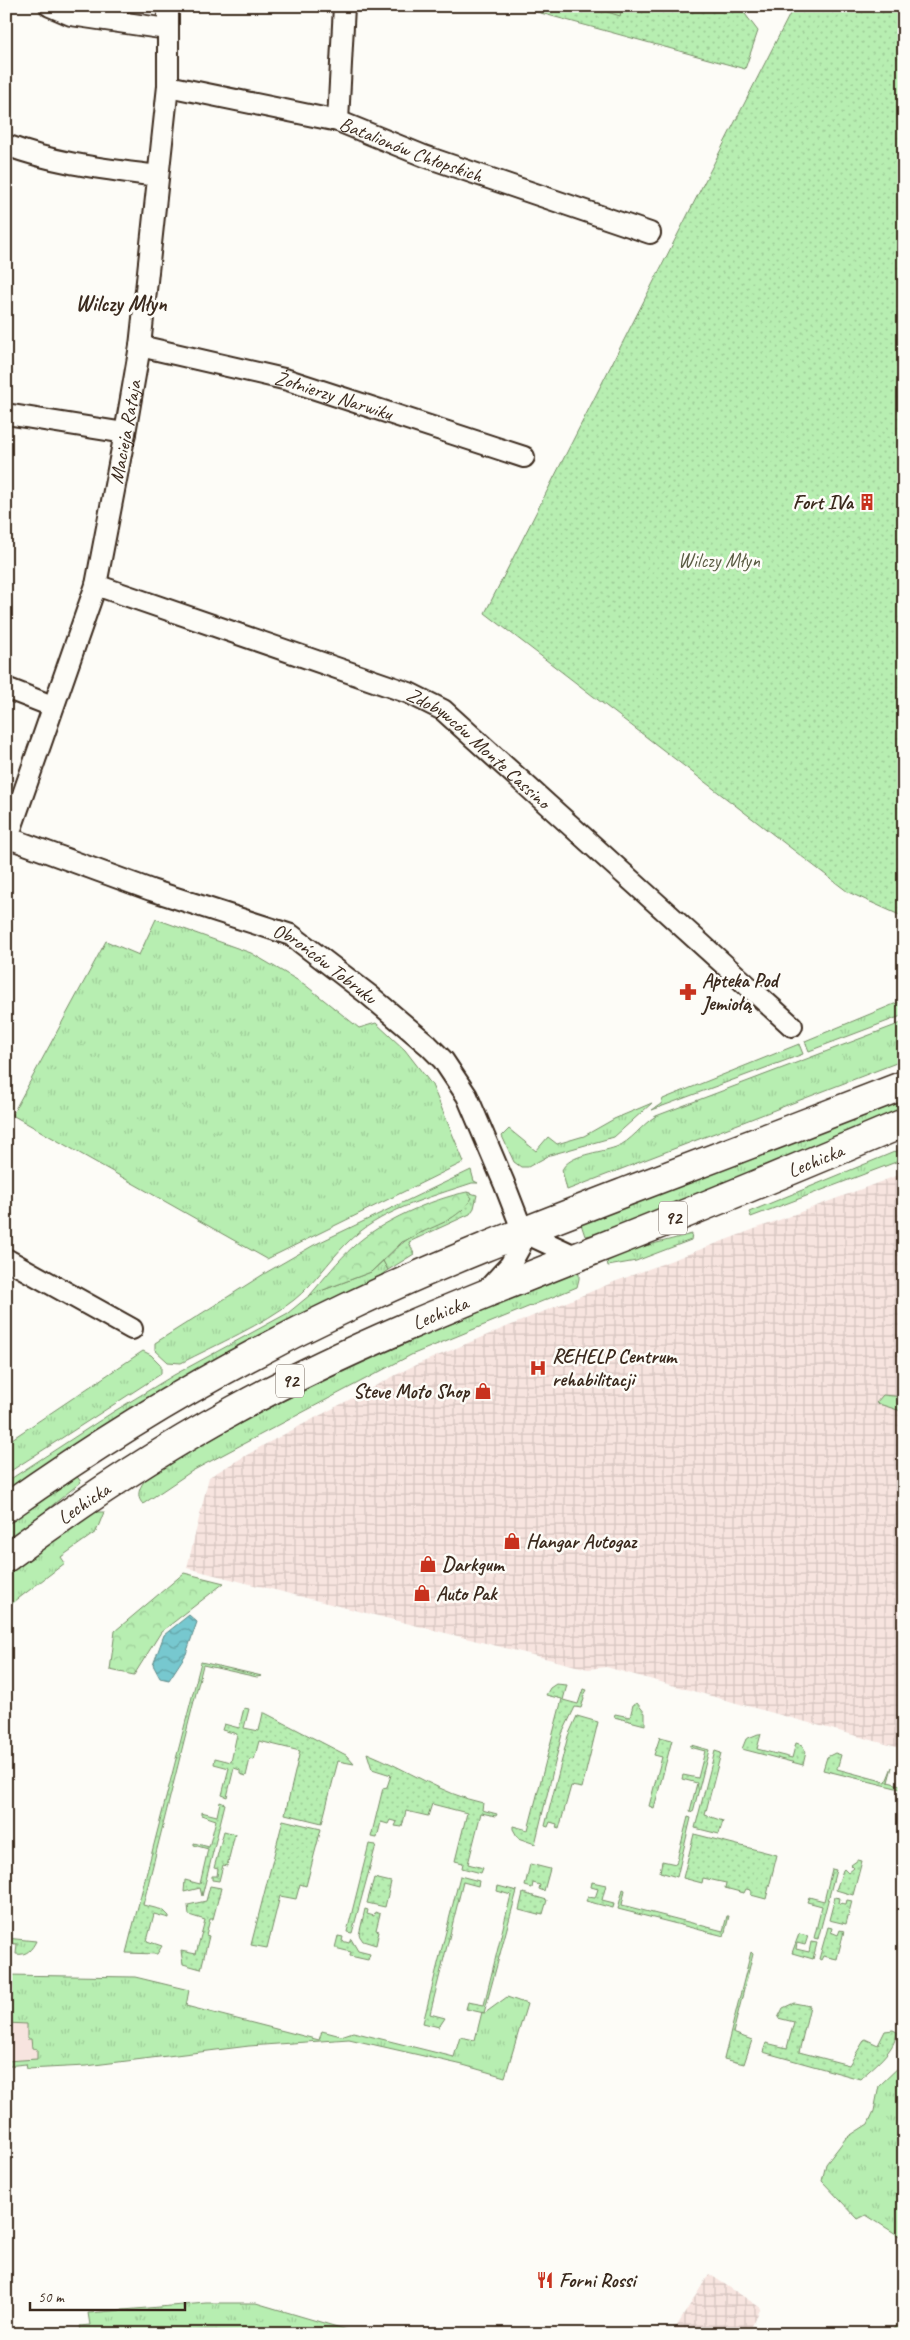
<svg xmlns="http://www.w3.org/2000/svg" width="910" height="2340" viewBox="0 0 910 2340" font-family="Caveat,sans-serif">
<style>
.built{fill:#f7e4df}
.industrial{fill:url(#industrial-grid)}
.grass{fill:url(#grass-tufts);stroke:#798c68}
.forest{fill:url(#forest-crowns);stroke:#798c68}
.park{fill:url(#park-dots);stroke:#798c68}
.pitch{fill:#b7eeb1;stroke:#798c68}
.water{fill:url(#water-waves);stroke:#5f8988}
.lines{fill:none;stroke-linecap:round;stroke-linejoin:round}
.minor-casing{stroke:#3b2a1e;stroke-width:24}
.primary-casing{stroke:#3b2a1e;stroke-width:31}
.minor{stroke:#fdfcf7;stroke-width:20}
.primary{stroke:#fdfcf7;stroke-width:28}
.labels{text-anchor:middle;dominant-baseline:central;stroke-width:5;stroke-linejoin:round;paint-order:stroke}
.shield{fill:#fdfcf7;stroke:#75695f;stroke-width:1}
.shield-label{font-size:19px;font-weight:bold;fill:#3b2a1e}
.street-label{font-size:20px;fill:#3b2a1e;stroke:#fdfcf7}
.poi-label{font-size:20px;font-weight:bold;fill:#3b2a1e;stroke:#fdfcf7;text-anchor:start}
.park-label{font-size:20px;fill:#5a5b43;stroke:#fdfcf7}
.quarter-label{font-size:22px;font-weight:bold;fill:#3b2a1e;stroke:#fdfcf7}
</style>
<defs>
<pattern id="industrial-grid" width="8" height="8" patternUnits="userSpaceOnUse" patternTransform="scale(1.25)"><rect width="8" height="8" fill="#f7e4df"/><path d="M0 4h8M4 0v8" fill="none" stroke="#d5c4bf"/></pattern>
<pattern id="grass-tufts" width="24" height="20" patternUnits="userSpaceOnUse" patternTransform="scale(1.25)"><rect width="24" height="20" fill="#b7eeb1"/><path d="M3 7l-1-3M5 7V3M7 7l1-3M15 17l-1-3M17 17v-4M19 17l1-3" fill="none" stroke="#9ecc98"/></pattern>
<pattern id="forest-crowns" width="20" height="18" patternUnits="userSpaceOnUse" patternTransform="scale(1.25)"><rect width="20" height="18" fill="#b7eeb1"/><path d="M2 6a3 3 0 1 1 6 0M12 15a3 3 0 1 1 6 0" fill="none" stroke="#9ecc98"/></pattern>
<pattern id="park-dots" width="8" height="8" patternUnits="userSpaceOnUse" patternTransform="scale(1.25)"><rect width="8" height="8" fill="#b7eeb1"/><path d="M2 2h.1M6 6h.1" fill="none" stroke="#9ecc98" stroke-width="1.8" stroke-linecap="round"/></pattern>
<pattern id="water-waves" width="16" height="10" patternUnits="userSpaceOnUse" patternTransform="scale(1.25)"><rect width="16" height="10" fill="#77c8cf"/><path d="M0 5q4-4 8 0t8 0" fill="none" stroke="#63a3a7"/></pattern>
</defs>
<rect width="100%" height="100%" fill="#fdfcf7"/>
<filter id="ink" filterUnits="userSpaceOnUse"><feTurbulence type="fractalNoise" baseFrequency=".02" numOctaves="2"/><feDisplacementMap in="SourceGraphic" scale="10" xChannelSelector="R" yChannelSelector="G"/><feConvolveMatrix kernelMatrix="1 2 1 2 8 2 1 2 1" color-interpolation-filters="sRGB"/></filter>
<g filter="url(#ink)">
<!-- built -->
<path class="built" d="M6,2023L27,2024V2039H31L37,2049V2059L6,2061Z"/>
<!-- industrial -->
<g class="industrial">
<path d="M904,1173V1749L606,1667L588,1669L187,1568L209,1477L264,1445L411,1367L614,1282Z"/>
<path d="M709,2274L761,2308L748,2334H672Z"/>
</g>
<!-- grass -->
<g class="grass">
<path d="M156,919L251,953L304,984L359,1028L376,1023L405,1050L432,1085L464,1162L267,1259L12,1115L106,941L139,955Z"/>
<path d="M904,1000V1015L809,1051L805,1041Z"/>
<path d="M904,1022V1060L567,1190L562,1170C569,1154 600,1153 616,1147C631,1142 642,1124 656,1116Z"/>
<path d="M799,1044L803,1054L652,1110L661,1104L663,1099Z"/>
<path d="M904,1099V1110L607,1232L606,1229L603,1231L604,1233L585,1236L581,1224Z"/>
<path d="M652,1103L614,1137L550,1155L528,1167H521L514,1162L502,1136L509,1129L536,1151L548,1137L557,1144L584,1136L614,1119Z"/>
<path d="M904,1148V1159L751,1217L749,1212Z"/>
<path d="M471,1170L474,1181L478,1183H472C430,1197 378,1211 346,1244C328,1262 314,1284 294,1300C264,1324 216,1345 181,1363L168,1362L155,1350V1343L267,1272L314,1245Z"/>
<path d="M692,1234L691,1240L636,1261L608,1266L607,1261L610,1255Z"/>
<path d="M383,1261L388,1270L369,1284L6,1493V1482L113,1412L174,1375L288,1313L310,1295L371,1272Z"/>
<path d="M579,1271V1279L577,1287L411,1355L192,1471L143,1504C135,1496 140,1486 146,1479C282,1392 430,1332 579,1271Z"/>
<path d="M143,1351L151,1355L161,1365V1374L6,1474V1443Z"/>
<path d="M883,1395L904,1397V1412L876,1403Z"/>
<path d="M76,1475L81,1482L6,1543V1523Z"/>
<path d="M94,1512H104L96,1532L61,1557L65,1563L6,1608V1574L9,1569L11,1572Z"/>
<path d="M6,1938L36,1941C32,1949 27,1956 16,1954L17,1944L7,1943L6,1945Z"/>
<path d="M6,1975L135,1977L189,1990L186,2006L319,2040L322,2031L341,2036L353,2032L454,2057L460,2037L475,2040L482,2012L485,2013L507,1997L527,2004L505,2077L463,2065L349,2039L249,2046L86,2066L27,2069L26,2064L6,2066V2061L37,2059V2049L32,2048L31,2039H27V2024L6,2023Z"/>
<path d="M904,2062V2239L866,2215L858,2219L822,2181L826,2164L846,2138L868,2124L874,2111L879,2086Z"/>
<path d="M206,2303H256L361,2334H288L212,2330L82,2334L80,2326L90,2325L88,2313Z"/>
<path d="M904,2315V2334H891Z"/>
<path d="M68,2328V2334L25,2333Z"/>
</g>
<!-- forest -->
<g class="forest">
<path d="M467,1192L473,1198L465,1210L446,1222L402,1242L371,1272L310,1295C324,1279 338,1260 354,1246C381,1221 432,1199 467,1192Z"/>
<path d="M184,1573L224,1583L161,1632L134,1675L110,1670L115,1631Z"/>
</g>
<!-- park -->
<g class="park">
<path d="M515,6H739L758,31L745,69Z"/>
<path d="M794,6H904V917L848,892L485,613Z"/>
<path d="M467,1192L477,1195L474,1208L470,1214L409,1242L414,1254L388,1270L383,1261C393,1252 402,1241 414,1236C436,1225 458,1220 472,1198Z"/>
<path d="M201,1662L262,1676L257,1677L203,1665L143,1905L163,1910L169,1916V1918L154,1914L147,1941L162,1946L157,1954L126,1953Z"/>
<path d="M556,1684L567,1685L563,1700L578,1704L583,1689L587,1690L583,1697L584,1699L581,1708L575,1707L562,1734L535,1844L518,1838L513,1829V1826L528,1830L562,1699L546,1695L550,1688Z"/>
<path d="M637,1703L645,1713V1725L614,1717L615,1714L630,1717L633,1705Z"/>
<path d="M244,1708L249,1709L244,1728L259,1731L263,1713H265L346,1755L354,1764L338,1761L322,1823L285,1814L300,1751L259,1741L254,1760L250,1759L246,1776L240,1774V1770L234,1768L227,1797L222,1795L229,1768L214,1764L215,1758L231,1762L237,1734L222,1730L224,1724L239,1728Z"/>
<path d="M577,1716L598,1722L582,1788L571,1786L559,1829L556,1828L557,1824L550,1822L548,1827L545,1826L568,1736Z"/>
<path d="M758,1734H761L757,1749L792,1758L796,1743L802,1745L806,1752L803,1765L742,1749L746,1739Z"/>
<path d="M660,1737L672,1740L654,1808L649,1806L662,1757L654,1755Z"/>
<path d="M691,1745L709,1750L693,1812L690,1811L697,1783L682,1779L683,1775L698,1778L705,1751L690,1747Z"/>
<path d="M715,1751L721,1753L705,1815L723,1821L719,1834L695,1828Z"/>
<path d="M367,1753C407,1769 441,1794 483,1803L482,1810L497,1814L496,1816L481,1813L468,1864L483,1868L481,1873L462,1868L463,1863L455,1861L467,1813L432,1804L428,1816L406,1811L402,1827L395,1826L397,1822L390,1820L388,1824L381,1822L377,1838L371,1837L383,1788L387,1787L391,1775L372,1769Z"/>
<path d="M835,1753L841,1755L837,1769L886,1782L892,1767L888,1782L904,1786V1790L823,1770L827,1757Z"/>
<path d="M220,1802L225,1804L202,1896L200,1888L184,1892L185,1880L200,1884L208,1849L194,1845V1843L209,1847L216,1820L201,1815V1812L217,1816Z"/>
<path d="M688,1817L691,1818L677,1877L660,1872L662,1861L676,1864Z"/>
<path d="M283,1820L321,1829L306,1886L300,1884L296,1899L280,1896L267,1948L251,1945Z"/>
<path d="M224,1831L235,1834L227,1866L223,1865L219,1881L212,1880V1876H217L218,1869L214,1868Z"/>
<path d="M694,1834L777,1855L766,1899L751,1895V1890L746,1889L744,1893L725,1888L726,1883L703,1878L702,1883L683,1878Z"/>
<path d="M369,1844L376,1845L352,1933L347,1932Z"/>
<path d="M858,1860L862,1861L853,1895L836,1890L843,1870L844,1869L848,1873L854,1868L851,1865Z"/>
<path d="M530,1864L550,1869L544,1891L539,1889L540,1885L533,1883L532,1888L525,1886Z"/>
<path d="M832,1869L836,1870L818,1939L814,1938L822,1906L807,1902L809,1897L824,1901Z"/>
<path d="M460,1876L479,1881L478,1886L463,1882L430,2014L445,2018L439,2027L423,2023Z"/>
<path d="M374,1878L391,1882L385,1907L367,1903Z"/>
<path d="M592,1882L606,1885L602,1900L614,1903L613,1908L586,1901L588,1897L595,1898L598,1889L591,1887Z"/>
<path d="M210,1886L221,1888L213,1919H210L206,1935L209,1936L201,1969L183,1964L181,1951L196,1954L205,1920L189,1915L188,1905L206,1901Z"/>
<path d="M498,1886L517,1891L484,2013L466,2009L468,2002L484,2005L511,1895L497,1891Z"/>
<path d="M623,1889L625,1890L622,1905L723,1931L727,1916H729L724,1936L618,1909Z"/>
<path d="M523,1893L547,1900L543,1914L539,1913L538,1915L519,1910Z"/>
<path d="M835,1897L840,1898L839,1903L846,1904L847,1900L852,1901L846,1924L829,1920Z"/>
<path d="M365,1909L368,1910L367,1914L374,1916L375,1912L380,1914L376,1930L379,1931L376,1945L363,1941L359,1935Z"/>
<path d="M828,1927L832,1928L831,1932L838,1935L840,1930L844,1931L837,1959L823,1956L821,1960L819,1959Z"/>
<path d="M799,1934L808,1936L805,1945L797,1943L796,1949L809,1952L811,1942L817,1943L813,1959L792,1953Z"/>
<path d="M338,1936L343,1937L342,1941L349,1943L351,1939L358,1951L370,1954L368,1960L350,1956L351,1952L335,1948Z"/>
<path d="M751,1952L753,1954L733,2033L752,2040L744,2064L724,2059Z"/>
<path d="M794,2003L810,2006L799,2052L849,2065L865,2039L878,2045L885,2031L893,2030L897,2032C895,2051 873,2067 860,2079L763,2052L766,2043L787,2048L794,2022L778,2018L783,2008Z"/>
</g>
<!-- pitch -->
<path class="pitch" d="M589,6H623L620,16Z"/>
<!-- water -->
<path class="water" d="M189,1615L197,1622L186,1654L169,1680L160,1678L153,1665L164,1635Z"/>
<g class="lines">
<!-- minor casing -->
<g class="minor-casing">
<g id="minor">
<path d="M50,6L71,15L167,29"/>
<path id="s1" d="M168,86L338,121L424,156L650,233"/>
<path d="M338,121L344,6"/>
<path d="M6,145C56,164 106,169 158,176"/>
<path id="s2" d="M140,346L288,380L524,457"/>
<path d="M6,414L125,433"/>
<path id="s3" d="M96,585L409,693L443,710L792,1026"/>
<path d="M6,688L52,706"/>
<path id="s4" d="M9,838L151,890L291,935L369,995L428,1045L443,1060L467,1096L504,1183L523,1232L520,1247L510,1265L487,1290"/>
<path id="s5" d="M6,843L96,585L125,433L140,346L168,86V6"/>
<path d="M523,1232L577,1257"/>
<path d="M6,1259L132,1329"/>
</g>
</g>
<!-- primary casing -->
<g class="primary-casing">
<g id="primary">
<path d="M6,1508C114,1431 227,1364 346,1308C440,1263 537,1226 633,1189C723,1155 814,1120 904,1085"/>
<path id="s6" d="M6,1558C79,1504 154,1454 234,1410C350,1346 474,1298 597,1249C699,1209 802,1166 904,1123"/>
</g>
</g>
<!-- minor -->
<use href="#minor" class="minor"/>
<!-- primary -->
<use href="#primary" class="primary"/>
</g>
</g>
<!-- icons -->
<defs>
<g id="building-bare" transform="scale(1.35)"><path d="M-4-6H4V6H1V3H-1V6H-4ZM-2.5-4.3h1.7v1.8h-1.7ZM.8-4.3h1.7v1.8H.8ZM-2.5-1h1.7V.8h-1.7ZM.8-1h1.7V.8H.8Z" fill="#c8321e" stroke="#fdfcf7" stroke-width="2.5" paint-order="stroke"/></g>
<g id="pharmacy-bare" transform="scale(1.35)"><path d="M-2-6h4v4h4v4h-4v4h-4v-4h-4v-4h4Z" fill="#c8321e" stroke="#fdfcf7" stroke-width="2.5" paint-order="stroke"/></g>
<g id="hospital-bare" transform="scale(1.35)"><path d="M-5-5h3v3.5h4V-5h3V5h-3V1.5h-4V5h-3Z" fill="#c8321e" stroke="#fdfcf7" stroke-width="2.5" paint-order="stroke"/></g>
<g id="shop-bare" transform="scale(1.35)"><path d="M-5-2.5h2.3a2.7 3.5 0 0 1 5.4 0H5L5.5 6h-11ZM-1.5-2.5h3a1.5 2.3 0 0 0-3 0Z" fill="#c8321e" stroke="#fdfcf7" stroke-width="2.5" paint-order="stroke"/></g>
<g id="restaurant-bare" transform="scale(1.35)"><path d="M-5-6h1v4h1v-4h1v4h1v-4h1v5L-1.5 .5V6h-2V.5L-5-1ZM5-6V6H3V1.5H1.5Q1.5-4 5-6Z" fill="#c8321e" stroke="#fdfcf7" stroke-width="2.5" paint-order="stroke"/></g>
</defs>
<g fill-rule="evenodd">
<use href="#building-bare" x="867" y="502"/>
<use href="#pharmacy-bare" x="688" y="992"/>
<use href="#hospital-bare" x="538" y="1368"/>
<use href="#shop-bare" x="483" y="1391"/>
<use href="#shop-bare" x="512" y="1541"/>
<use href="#shop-bare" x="428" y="1564"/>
<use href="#shop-bare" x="422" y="1593"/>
<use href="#restaurant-bare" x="545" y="2280"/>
</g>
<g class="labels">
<!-- shield labels -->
<g class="shield">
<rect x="659" y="1201.5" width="28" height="33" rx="4"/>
<rect x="276" y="1364.5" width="28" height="33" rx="4"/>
</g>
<g class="shield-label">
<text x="673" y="1218">92</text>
<text x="290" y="1381">92</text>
</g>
<!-- street labels -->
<g class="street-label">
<text stroke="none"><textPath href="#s1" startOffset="252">Batalionów Chłopskich</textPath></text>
<text stroke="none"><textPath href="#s2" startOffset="200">Żołnierzy Narwiku</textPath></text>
<text stroke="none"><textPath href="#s5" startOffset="429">Macieja Rataja</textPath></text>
<text stroke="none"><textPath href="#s3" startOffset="420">Zdobywców Monte Cassino</textPath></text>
<text stroke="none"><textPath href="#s4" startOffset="342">Obrońców Tobruku</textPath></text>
<text stroke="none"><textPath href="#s6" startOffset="905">Lechicka</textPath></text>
<text stroke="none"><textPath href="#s6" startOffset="500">Lechicka</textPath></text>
<text stroke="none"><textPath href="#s6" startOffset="95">Lechicka</textPath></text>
</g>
<!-- poi labels -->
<g class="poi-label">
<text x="853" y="502" text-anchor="end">Fort IVa</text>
<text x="702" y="980">Apteka Pod<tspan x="702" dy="23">Jemiołą</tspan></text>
<text x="552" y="1356">REHELP Centrum<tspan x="552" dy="23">rehabilitacji</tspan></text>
<text x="469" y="1391" text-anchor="end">Steve Moto Shop</text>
<text x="526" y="1541">Hangar Autogaz</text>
<text x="442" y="1564">Darkgum</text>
<text x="436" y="1593">Auto Pak</text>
<text x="559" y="2280">Forni Rossi</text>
</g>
<!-- park labels -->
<g class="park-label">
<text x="719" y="560">Wilczy Młyn</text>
</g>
<!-- quarter labels -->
<g class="quarter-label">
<text x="121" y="304">Wilczy Młyn</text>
</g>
</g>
<!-- margin -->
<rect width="910" height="2340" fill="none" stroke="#fdfcf7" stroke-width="25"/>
<rect x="12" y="12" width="885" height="2315" fill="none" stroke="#3b2a1e" stroke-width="2" filter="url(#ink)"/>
<!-- scale -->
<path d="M30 2302v8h155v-8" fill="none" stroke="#3b2a1e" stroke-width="2.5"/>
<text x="38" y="2302" font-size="15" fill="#3b2a1e" stroke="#fdfcf7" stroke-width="4" paint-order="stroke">50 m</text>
</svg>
